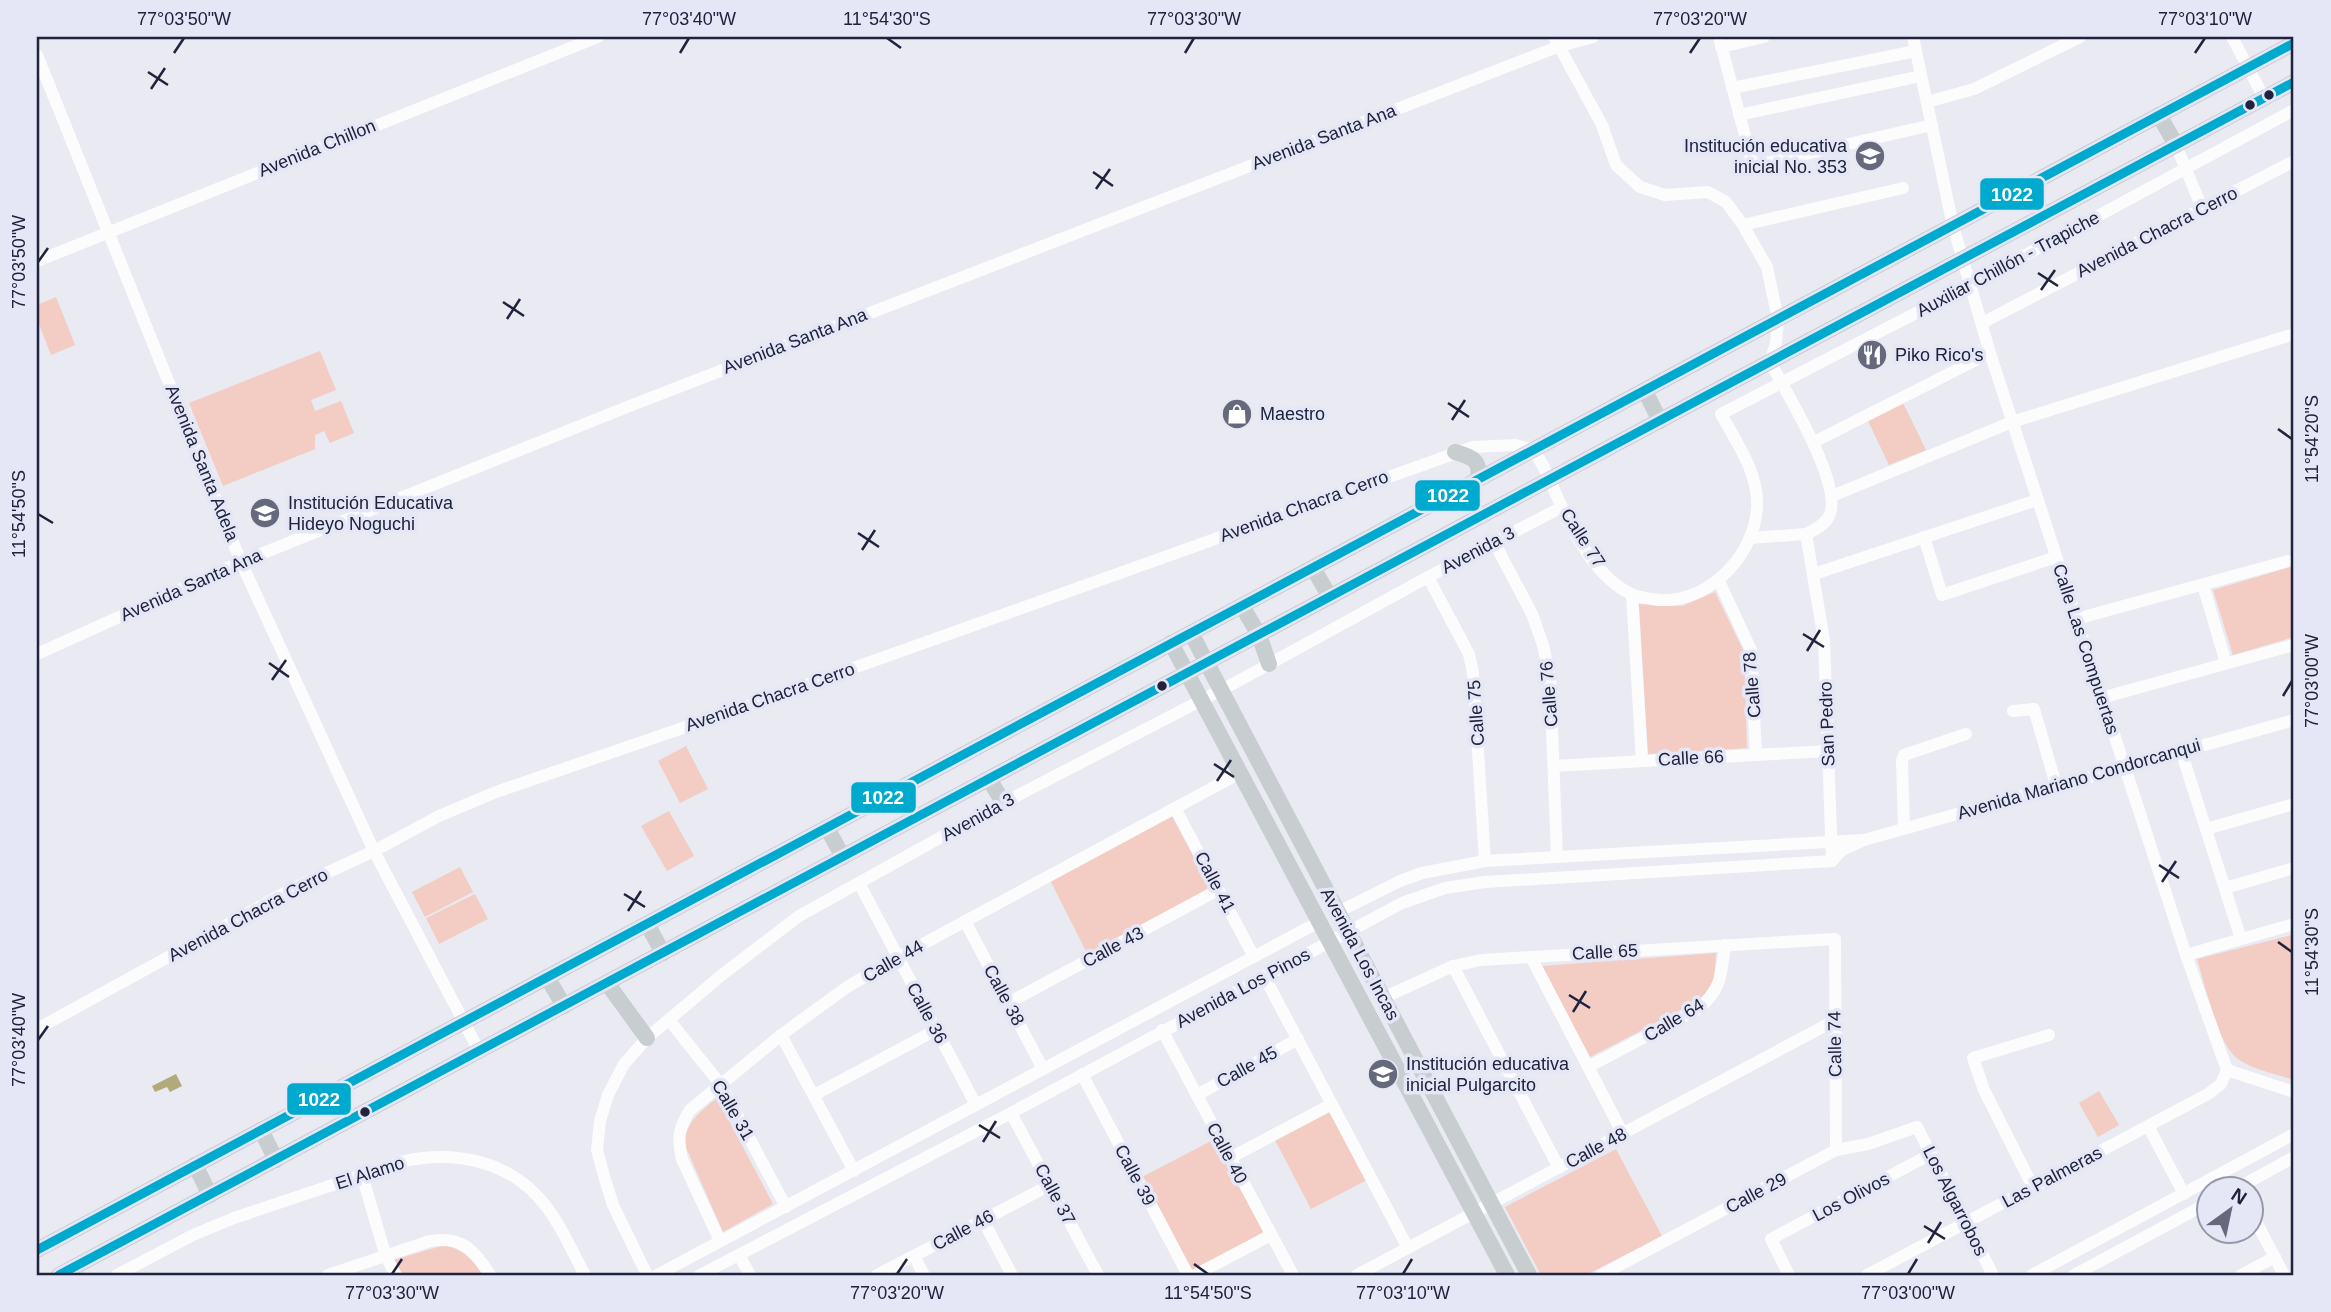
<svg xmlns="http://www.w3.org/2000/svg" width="2331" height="1312" viewBox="0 0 2331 1312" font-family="Arial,sans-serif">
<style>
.green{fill:#f3ccc3}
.water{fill:#b2aa7b}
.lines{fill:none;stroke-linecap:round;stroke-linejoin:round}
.minor{stroke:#fcfcfd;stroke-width:12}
.major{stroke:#c8cdd0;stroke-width:16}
.bus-1-casing{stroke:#e5e7f6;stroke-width:14}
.bus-1{stroke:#00a9ce;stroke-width:9}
.ticks{fill:none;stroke:#20233d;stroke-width:2.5}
.bus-dot{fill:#20233d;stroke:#e5e7f6;stroke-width:2.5}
.labels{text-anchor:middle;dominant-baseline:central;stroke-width:7;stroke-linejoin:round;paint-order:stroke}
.street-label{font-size:18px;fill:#20233d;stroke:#e5e7f6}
.poi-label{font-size:18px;fill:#20233d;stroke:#e5e7f6;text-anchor:start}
.line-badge{stroke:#e5e7f6;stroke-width:2.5}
.badge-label{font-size:19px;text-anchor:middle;font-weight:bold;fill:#fff}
.neatline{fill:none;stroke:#20233d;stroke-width:2.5}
.ticks-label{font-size:18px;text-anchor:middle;fill:#20233d}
</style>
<rect width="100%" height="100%" fill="#e9eaf2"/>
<!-- green -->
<g class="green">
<path d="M56,297L75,345L51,355L37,319V305Z"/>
<path d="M320,351L336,390L311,400L315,411L341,401L354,433L330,443L324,431L315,435V449L223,486L189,403Z"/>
<path d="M1903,403L1926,450L1889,465L1868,421Z"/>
<path d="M2294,566V637L2233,655L2213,590Z"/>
<path d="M1715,592L1744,652L1747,748L1648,754L1639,604L1682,606Z"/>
<path d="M686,746L708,789L680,803L658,761Z"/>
<path d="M669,811L694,856L667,871L641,826Z"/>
<path d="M1172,816L1211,890L1088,955L1050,880Z"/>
<path d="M460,867L473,892L425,917L412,892Z"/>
<path d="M475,894L488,919L439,944L426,918Z"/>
<path d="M2292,935L2294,938V1080C2276,1074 2254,1070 2238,1059C2218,1046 2205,984 2197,959Z"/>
<path d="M1716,953L1714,979L1702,999L1590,1057L1542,966Z"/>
<path d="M2099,1091L2119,1125L2098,1137L2079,1103Z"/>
<path d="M717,1098L773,1204L723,1232L684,1143C687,1121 701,1111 717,1098Z"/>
<path d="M1331,1111L1367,1180L1311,1209L1275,1140Z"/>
<path d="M1215,1139L1265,1235L1192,1273L1142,1177Z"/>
<path d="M1616,1149L1662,1236L1586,1275H1541L1505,1207Z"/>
<path d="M445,1245C462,1249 473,1260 483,1275H401L393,1260Z"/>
</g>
<!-- water -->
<path class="water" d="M176,1074L182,1086L170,1092L167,1087L155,1092L152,1086Z"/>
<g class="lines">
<!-- minor -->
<g class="minor">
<path d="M1554,37L1602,125L1616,165L1640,187L1665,195L1708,192L1726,202L1743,225L1767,267L1778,319L1776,344L1770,362C1785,390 1847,490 1828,518C1823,526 1814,530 1806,534L1824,640L1832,861"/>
<path d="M1719,37L1753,166L1932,125"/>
<path d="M1913,37L1953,226L1990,353L2186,955L2227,1070"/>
<path d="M2232,37L2264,98"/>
<path d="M1721,47L1764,37"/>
<path d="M37,55L241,562L374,851L479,1051"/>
<path d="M1732,88L1916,51"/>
<path d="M1927,102L1974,89L2080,37"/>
<path d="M1739,115L1921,76"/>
<path d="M2176,145L2202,208"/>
<path d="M1743,225L1903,188"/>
<path d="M37,261L598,37"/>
<path d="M1982,323L2294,161"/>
<path d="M1814,442L1990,353"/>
<path d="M1832,496L2012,422L2294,334"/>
<path d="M1924,537L1942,595L2056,557"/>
<path d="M1750,538L1806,534"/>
<path d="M1494,542L1532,614L1543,645L1550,678L1557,857"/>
<path d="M1814,574L2037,500"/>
<path d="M1428,577L1469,654L1473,673L1485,861"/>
<path d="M1719,581L1751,650L1756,755"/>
<path d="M2203,585L2226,663"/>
<path d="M1632,595L1642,761"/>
<path d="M2076,619L2288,561"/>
<path d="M37,654L241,562L627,407L1560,46L1593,37"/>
<path d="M2101,698L2294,645"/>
<path d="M2013,711L2034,709L2056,785"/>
<path d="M2181,751L2241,939"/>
<path d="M1554,766L1828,751"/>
<path d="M1175,808L1254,957"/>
<path d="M1904,828L1902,761L1904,755L1966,734"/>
<path d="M2206,829L2294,804"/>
<path d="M1832,861L1842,850L1864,840L2294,720"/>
<path d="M859,883L976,1105"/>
<path d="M2225,888L2294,868"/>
<path d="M1338,912L1400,881L1422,873L1485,861L1864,840"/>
<path d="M965,921L1043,1069"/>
<path d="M2186,955L2294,924"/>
<path d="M1531,957L1623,1134"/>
<path d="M1453,966L1559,1168"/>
<path d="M1264,976L1408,1248"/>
<path d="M1383,998L1453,966L1481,960L1835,939L1836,1150"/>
<path d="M1008,1003L1218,890"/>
<path d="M669,1020L721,1085L786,1207"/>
<path d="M37,1029L292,889L374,851L439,816L496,792L747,706L1473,447L1516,445L1533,450C1546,467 1553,488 1562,508C1577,539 1598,578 1631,594C1637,597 1645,598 1652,599C1703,608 1754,559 1757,508C1759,474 1737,443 1721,414L1970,285L2294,110"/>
<path d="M1162,1030L1293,1275"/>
<path d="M781,1035L854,1171"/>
<path d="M1588,1067L1696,1010C1722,991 1721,975 1725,945"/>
<path d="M2227,1070L2294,1092"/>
<path d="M1082,1074L1188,1275"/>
<path d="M814,1095L936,1030"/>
<path d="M1197,1095L1298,1039"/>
<path d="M1011,1113L1098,1275"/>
<path d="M2148,1126L2184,1194"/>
<path d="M1230,1158L1332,1104"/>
<path d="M362,1175L386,1257L396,1275"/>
<path d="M2033,1187L1984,1090L1973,1058L2049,1035"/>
<path d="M2234,1190L2294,1157"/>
<path d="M2250,1210L2284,1275"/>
<path d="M983,1220L1012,1275"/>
<path d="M720,1241L682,1159C677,1139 679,1127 690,1110L781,1035L847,987L908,952L1240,773"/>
<path d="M739,1255L750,1275"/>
<path d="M914,1256L924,1275"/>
<path d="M117,1275L193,1235L234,1218L404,1161C456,1150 511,1161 545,1205C562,1226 572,1252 585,1275"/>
<path d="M328,1275L430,1241C461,1236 474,1249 490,1275"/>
<path d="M647,1275L613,1205L604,1176L597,1150L600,1121L608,1095L624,1064L647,1038L723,974L799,916L999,805L1231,685L1428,577L1562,507"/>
<path d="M657,1275L1319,922"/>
<path d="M700,1275L1011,1113L1402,903L1445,888L1485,882L1832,861"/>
<path d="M877,1275L1050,1185"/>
<path d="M1195,1275L1271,1235"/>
<path d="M1357,1275L1834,1021"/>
<path d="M1601,1275L1836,1150L1868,1144L1917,1127L1993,1275"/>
<path d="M1789,1275L1771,1239L1931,1154"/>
<path d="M1867,1275L2208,1094L2221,1084L2227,1070"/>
<path d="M2032,1275L2294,1134"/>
<path d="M2074,1275L2208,1203"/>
<path d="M2241,1275L2275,1257"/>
</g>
<!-- major -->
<g class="major">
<path d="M2159,115L2176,145"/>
<path d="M1645,391L1660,421"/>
<path d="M1455,452C1472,457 1481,460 1478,479"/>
<path d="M1313,568L1330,597"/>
<path d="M1242,606L1259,635L1269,664"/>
<path d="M1191,633L1529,1275"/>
<path d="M1171,643L1507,1275"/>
<path d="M989,779L1003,802"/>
<path d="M827,828L843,857"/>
<path d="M647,924L663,953"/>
<path d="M547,977L564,1006"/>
<path d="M607,983L647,1038"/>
<path d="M261,1130L276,1160"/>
<path d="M195,1165L210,1195"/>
<path d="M37,1250L2294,43"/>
<path d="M59,1275L2294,82"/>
</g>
<!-- bus-1 casing -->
<g class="bus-1-casing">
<g id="bus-1">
<path d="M37,1250L2294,43"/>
<path d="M59,1275L2294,82"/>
</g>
</g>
<!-- bus-1 -->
<use href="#bus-1" class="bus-1"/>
</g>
<!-- ticks -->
<path class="ticks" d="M887,38L901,48M174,53L184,38M680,53L689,38M1185,53L1194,38M1690,53L1700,38M2195,53L2205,38M148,72L168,85M151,89L165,68M1093,172L1113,186M1096,189L1110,169M38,262L48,248M2038,273L2058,286M2041,290L2055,270M503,302L524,316M507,319L520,299M1448,403L1469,417M1452,420L1465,400M2278,429L2292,439M38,514L53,523M858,533L879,547M862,550L875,530M1803,634L1824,647M1807,651L1820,630M269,663L289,677M272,680L286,660M2283,696L2292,681M1214,764L1234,777M1217,781L1231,760M2159,865L2179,878M2162,882L2176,861M624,894L645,907M628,911L641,891M2278,942L2292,952M1569,995L1590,1008M1573,1012L1586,991M38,1040L48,1026M979,1125L1000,1138M983,1142L996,1121M1924,1226L1945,1239M1928,1243L1941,1222M1194,1264L1208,1274M392,1274L402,1259M897,1274L907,1259M1403,1274L1412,1259M1908,1274L1917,1259"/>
<!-- icons -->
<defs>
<g id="school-disc" transform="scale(1.575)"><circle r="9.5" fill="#66697c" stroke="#e5e7f6"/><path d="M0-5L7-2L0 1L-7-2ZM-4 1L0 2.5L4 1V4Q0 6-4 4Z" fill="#fff"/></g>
<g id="restaurant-disc" transform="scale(1.575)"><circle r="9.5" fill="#66697c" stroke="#e5e7f6"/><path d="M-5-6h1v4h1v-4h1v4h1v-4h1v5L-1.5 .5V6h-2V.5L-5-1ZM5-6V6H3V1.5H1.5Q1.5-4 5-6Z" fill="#fff"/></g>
<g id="shop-disc" transform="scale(1.575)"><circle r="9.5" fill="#66697c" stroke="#e5e7f6"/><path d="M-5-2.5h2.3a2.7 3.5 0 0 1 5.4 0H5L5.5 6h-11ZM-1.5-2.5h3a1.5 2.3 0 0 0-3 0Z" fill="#fff"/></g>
</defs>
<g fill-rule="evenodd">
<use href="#school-disc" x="1870" y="156"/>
<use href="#restaurant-disc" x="1872" y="355"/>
<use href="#shop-disc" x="1237" y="414"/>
<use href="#school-disc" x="265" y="513"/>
<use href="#school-disc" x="1383" y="1074"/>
</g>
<!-- markers -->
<g class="bus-dot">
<circle cx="2269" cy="95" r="6"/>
<circle cx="2250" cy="105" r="6"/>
<circle cx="1162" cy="686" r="6"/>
<circle cx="365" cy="1112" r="6"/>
</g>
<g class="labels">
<!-- street labels -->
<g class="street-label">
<text transform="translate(1324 137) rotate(-21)">Avenida Santa Ana</text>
<text transform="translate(317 148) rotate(-22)">Avenida Chillon</text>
<text transform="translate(2157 232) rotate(-27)">Avenida Chacra Cerro</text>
<text transform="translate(2008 264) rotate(-28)">Auxiliar Chillón - Trapiche</text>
<text transform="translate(795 341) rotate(-21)">Avenida Santa Ana</text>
<text transform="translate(202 463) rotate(68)">Avenida Santa Adela</text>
<text transform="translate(1304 506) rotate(-20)">Avenida Chacra Cerro</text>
<text transform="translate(1583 538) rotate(57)">Calle 77</text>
<text transform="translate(1478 550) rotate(-28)">Avenida 3</text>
<text transform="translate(191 585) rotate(-24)">Avenida Santa Ana</text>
<text transform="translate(2086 649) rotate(72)">Calle Las Compuertas</text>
<text transform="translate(1752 685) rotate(-95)">Calle 78</text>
<text transform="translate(1549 694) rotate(-95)">Calle 76</text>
<text transform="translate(770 697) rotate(-19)">Avenida Chacra Cerro</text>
<text transform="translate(1476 713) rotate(-94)">Calle 75</text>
<text transform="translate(1827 724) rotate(-92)">San Pedro</text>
<text transform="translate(1691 758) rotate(-3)">Calle 66</text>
<text transform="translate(2079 779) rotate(-16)">Avenida Mariano Condorcanqui</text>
<text transform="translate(978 817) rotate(-29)">Avenida 3</text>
<text transform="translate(1215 882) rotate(62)">Calle 41</text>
<text transform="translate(248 915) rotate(-28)">Avenida Chacra Cerro</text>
<text transform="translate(1113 947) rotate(-28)">Calle 43</text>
<text transform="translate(1605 952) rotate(-3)">Calle 65</text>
<text transform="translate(1360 954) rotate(62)">Avenida Los Incas</text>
<text transform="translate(893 961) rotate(-30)">Calle 44</text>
<text transform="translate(1243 988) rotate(-28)">Avenida Los Pinos</text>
<text transform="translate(1004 995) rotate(62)">Calle 38</text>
<text transform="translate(927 1013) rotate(62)">Calle 36</text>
<text transform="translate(1674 1020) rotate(-31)">Calle 64</text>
<text transform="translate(1835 1044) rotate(-91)">Calle 74</text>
<text transform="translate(1247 1067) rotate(-29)">Calle 45</text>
<text transform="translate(733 1110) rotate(60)">Calle 31</text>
<text transform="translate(1596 1148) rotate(-28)">Calle 48</text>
<text transform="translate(1227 1153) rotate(62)">Calle 40</text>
<text transform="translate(370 1173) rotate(-18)">El Alamo</text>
<text transform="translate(1135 1175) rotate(62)">Calle 39</text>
<text transform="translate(2052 1177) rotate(-28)">Las Palmeras</text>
<text transform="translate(1756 1193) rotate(-28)">Calle 29</text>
<text transform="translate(1055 1194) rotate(62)">Calle 37</text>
<text transform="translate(1851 1197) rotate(-28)">Los Olivos</text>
<text transform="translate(1955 1201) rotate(63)">Los Algarrobos</text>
<text transform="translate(963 1230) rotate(-28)">Calle 46</text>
</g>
<!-- poi labels -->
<g class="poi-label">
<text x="1847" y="146" text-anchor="end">Institución educativa<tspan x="1847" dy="21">inicial No. 353</tspan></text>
<text x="1895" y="355">Piko Rico's</text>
<text x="1260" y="414">Maestro</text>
<text x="288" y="503">Institución Educativa<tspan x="288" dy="21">Hideyo Noguchi</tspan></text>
<text x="1406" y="1064">Institución educativa<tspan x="1406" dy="21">inicial Pulgarcito</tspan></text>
</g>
</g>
<g class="line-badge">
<rect x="1979" y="177" width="66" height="34" rx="7" fill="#00a9ce"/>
<rect x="1414" y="479" width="67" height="33" rx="7" fill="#00a9ce"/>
<rect x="850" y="781" width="67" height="33" rx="7" fill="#00a9ce"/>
<rect x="286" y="1082" width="66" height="34" rx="7" fill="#00a9ce"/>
</g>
<g class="badge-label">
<text x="2012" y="201">1022</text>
<text x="1448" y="502">1022</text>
<text x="883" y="804">1022</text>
<text x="319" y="1106">1022</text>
</g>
<!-- border -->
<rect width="2331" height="1312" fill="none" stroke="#e5e7f6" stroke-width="77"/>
<!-- north arrow -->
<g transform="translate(2230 1210) rotate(33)"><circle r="33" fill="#e5e7f6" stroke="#9699ac" stroke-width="2"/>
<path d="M0-5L12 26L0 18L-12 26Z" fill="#66697c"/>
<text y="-10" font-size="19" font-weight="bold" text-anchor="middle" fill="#20233d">N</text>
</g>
<rect x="38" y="38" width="2254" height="1236" class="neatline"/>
<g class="ticks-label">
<text x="184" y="25">77°03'50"W</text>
<text x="689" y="25">77°03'40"W</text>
<text x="887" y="25">11°54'30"S</text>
<text x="1194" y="25">77°03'30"W</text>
<text x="1700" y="25">77°03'20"W</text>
<text x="2205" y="25">77°03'10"W</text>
<text transform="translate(19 262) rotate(-90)" y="6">77°03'50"W</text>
<text transform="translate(2312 439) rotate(-90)" y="6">11°54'20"S</text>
<text transform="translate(19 514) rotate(-90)" y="6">11°54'50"S</text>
<text transform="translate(2312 681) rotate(-90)" y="6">77°03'00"W</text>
<text transform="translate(2312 952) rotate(-90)" y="6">11°54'30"S</text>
<text transform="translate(19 1040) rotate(-90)" y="6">77°03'40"W</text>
<text x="392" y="1299">77°03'30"W</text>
<text x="897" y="1299">77°03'20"W</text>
<text x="1208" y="1299">11°54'50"S</text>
<text x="1403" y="1299">77°03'10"W</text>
<text x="1908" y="1299">77°03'00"W</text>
</g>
</svg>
